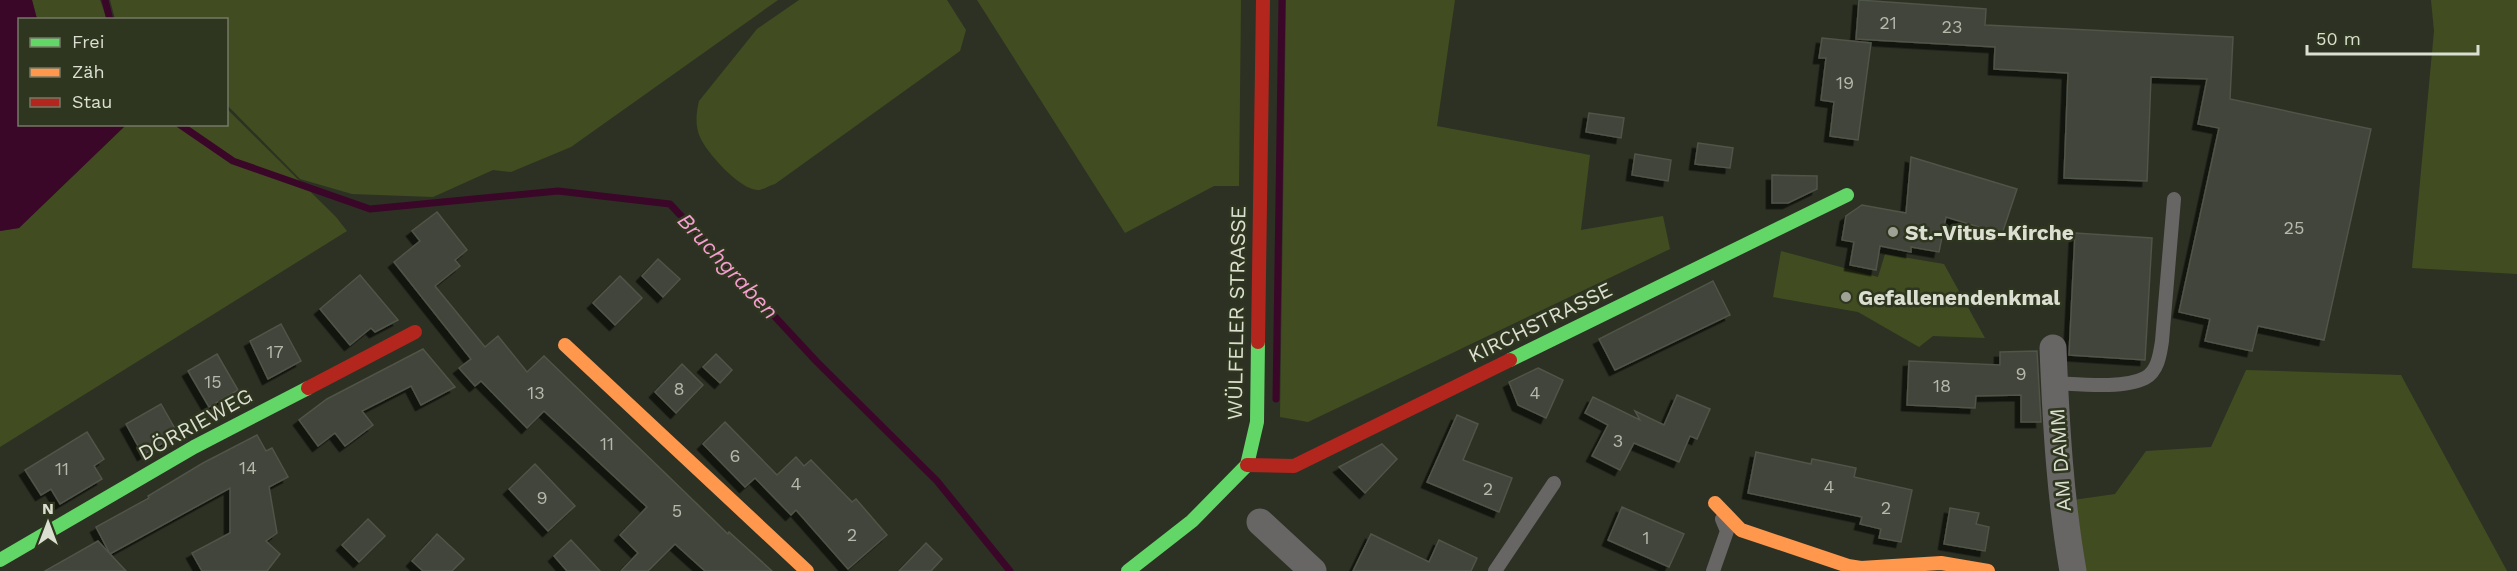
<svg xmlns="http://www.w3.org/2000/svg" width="2517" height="571" viewBox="0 0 2517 571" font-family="'Work Sans',sans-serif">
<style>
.green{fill:#414d20}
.water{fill:#3b0729}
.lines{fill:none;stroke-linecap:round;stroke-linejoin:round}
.stream{stroke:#3b0729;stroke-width:7}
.building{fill:#42453a;stroke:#505448;stroke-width:1.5;filter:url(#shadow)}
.lane{stroke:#686665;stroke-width:14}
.street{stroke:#686665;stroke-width:27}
.fast{stroke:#63d668;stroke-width:14}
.slow{stroke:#ff974d;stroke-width:14}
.jam{stroke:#b3261e;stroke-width:14}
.poi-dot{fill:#9ea294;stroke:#2f361f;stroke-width:2}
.labels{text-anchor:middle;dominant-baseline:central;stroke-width:5;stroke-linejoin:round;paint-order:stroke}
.number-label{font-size:18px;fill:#b5b8ab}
.poi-label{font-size:21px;font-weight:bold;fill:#dbdfd1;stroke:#2f361f;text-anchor:start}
.street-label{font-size:21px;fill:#dbdfd1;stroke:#2f361f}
.water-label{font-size:22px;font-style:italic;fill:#f59ecf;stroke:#2f361f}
</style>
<defs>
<filter id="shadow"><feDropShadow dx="-5.5" dy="5.5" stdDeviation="0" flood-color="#0009"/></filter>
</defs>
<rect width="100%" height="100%" fill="#2d3124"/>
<!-- green -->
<g class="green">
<path d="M32,0H100L107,19H37Z"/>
<path d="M110,0H778L571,147L511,172L493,170L433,197L352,194L300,179L227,105L226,20L115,19Z"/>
<path d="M799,0H947L966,30L960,51L775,184C770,185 763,190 758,190C740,190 706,152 700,137C695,125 696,114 699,101L757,29Z"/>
<path d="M977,0H1241L1239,186H1214L1125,233Z"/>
<path d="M1286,0H1455L1437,126L1590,155L1581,230L1663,216L1670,249L1308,422L1280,417Z"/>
<path d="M2431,0H2517V274L2412,268L2434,31Z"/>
<path d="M227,109L336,217L347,231L0,447V231L19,228L126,125L226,124Z"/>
<path d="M1781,251L1878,277L1885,254L1944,264L1985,338L1933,336L1919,347L1858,312L1773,297Z"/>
<path d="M2246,370L2401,375L2507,571H2083L2073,500L2115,494L2146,451L2211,447Z"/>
</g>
<!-- water -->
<path class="water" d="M0,0H32L37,19L20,20V124L126,125L19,228L0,231Z"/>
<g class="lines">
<!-- stream -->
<g class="stream">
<path d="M105,0L110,20"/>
<path d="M179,124L233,161L370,209L558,191L670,204L817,362L937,481L1010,571"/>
<path d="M1276,399L1282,0"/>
</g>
</g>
<!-- building -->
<g class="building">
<path d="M1859,0L1986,9L1985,25L2233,37L2230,99L2371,129L2324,340L2258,326L2252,351L2205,341L2210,319L2179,312L2219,128L2198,124L2207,79L2151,77L2147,181L2064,178L2068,73L1994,69L1995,47L1856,39Z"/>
<path d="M1822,38L1871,43L1858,140L1830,136L1834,102L1821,100L1826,58H1819Z"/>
<path d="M1589,113L1624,118L1621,138L1586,132Z"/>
<path d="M1698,143L1733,148L1730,168L1695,164Z"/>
<path d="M1635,154L1671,160L1668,181L1632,175Z"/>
<path d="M1911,157L2017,189L2002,234L1946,217L1939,252L1911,247V252L1880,246L1876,270L1850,265L1854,242L1842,240L1846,216L1862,205L1906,213Z"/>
<path d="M1772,175L1817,176V189L1788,203H1772Z"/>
<path d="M437,212L467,250L455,260L460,266L435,286L485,347L498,336L527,372L544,356L728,534L729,532L772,571H705L675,544L648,571H621L638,553L620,535L647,507L544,411L527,428L481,381L475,386L459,368L471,359L394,262L420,241L412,231Z"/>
<path d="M2075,233L2152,238L2145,360L2069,355Z"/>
<path d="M658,259L680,279L663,297L642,276Z"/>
<path d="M360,275L398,320L375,332L371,328L350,345L320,309Z"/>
<path d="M620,276L642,298L615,325L593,303Z"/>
<path d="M1713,281L1730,315L1615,370L1599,339Z"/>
<path d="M281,324L301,361L268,379L250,341Z"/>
<path d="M423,349L455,387L421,405L411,386L362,411L373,425L345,446L335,433L318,446L299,420L327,399Z"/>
<path d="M2037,351L2041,422H2021V395L1976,396L1975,408L1907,405L1909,361L2000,365V352Z"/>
<path d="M217,354L238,390L209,407L188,371Z"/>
<path d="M716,354L732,370L720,383L703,367Z"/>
<path d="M682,364L703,385L676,413L655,392Z"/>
<path d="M1538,368L1563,380L1546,418L1518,405L1509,382Z"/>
<path d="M1677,395L1710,409L1697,439L1690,436L1679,462L1634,443L1620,470L1592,456L1608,425L1585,413L1593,397L1640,420L1635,411L1664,425Z"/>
<path d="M161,404L178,434L143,455L126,424Z"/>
<path d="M1457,415L1478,424L1463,460L1512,478L1499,512L1427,482Z"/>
<path d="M725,422L777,475L796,457L804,466L811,460L852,502L856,499L887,535L848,569L796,510L791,515L755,478L745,487L703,444Z"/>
<path d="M87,432L104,459L94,466L102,479L60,504L51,489L41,495L25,470Z"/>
<path d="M257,435L266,451L272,448L288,477L269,487L277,533L266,541L280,554L267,571H202L192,553L230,533V488L110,554L96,527L149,498L148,496L203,463Z"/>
<path d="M1382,444L1397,459L1365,493L1339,467Z"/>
<path d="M1756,452L1811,464L1812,459L1856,468L1854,477L1912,490L1901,542L1879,538L1881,529L1860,524L1862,517L1748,493Z"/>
<path d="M535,464L575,506L548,531L509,489Z"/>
<path d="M1622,507L1684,534L1669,567L1608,540Z"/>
<path d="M1950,508L1979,513L1976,524L1989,527L1985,551L1944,544Z"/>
<path d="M368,519L385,536L359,562L342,545Z"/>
<path d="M437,534L464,559L452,571H423L412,561Z"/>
<path d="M1371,534L1429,562L1439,540L1477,558L1471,571H1353Z"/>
<path d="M571,540L600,571H567L554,556Z"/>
<path d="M98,541L126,571H45Z"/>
<path d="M926,543L942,559L931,571H899Z"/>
</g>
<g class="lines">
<!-- lane -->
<g class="lane">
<path d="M2055,383C2078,384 2124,389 2145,378C2158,371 2160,354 2162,341L2174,199"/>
<path d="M1495,571L1554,483"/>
<path d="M1713,571L1727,531L1722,519"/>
</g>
<!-- street -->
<g class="street">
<path d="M2053,348C2056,424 2060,497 2073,571"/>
<path d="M1260,522L1313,571"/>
</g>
<!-- fast -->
<g class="fast">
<path d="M1510,360L1847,195"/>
<path d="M0,560L194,447L308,388"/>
<path d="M1128,571L1192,521L1247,465L1257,422L1258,342"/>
</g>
<!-- slow -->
<g class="slow">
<path d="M565,345L807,571"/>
<path d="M1715,503L1741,530L1848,566L1861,568L1941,563L1988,571"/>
</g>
<!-- jam -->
<g class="jam">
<path d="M1258,342L1263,0"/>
<path d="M308,388L415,332"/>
<path d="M1247,465L1294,466L1510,360"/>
</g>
</g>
<!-- markers -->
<g class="poi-dot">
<circle cx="1893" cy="232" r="6"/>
<circle cx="1846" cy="297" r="6"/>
</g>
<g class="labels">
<!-- number labels -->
<g class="number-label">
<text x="1888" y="22">21</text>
<text x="1952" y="26">23</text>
<text x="1845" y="82">19</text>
<text x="2294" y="227">25</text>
<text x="275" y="351">17</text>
<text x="2021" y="373">9</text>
<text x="213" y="381">15</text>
<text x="1942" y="385">18</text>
<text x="679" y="388">8</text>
<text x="536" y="392">13</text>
<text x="1535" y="392">4</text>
<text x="1618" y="440">3</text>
<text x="607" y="443">11</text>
<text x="735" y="455">6</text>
<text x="248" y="467">14</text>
<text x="62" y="468">11</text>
<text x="796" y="483">4</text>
<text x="1829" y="486">4</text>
<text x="1488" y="488">2</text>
<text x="542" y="497">9</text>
<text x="1886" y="507">2</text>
<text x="677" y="510">5</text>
<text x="852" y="534">2</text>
<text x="1646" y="537">1</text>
</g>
<!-- poi labels -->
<g class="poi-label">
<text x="1905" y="232">St.-Vitus-Kirche</text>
<text x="1858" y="297">Gefallenendenkmal</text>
</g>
<!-- street labels -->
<g class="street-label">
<text transform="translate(1236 313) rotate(-89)">WÜLFELER STRASSE</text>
<text transform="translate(1540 322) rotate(-26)">KIRCHSTRASSE</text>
<text transform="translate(195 424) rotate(-29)">DÖRRIEWEG</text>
<text transform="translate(2060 460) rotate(-94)">AM DAMM</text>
</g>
<!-- water labels -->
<g class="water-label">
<text transform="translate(728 266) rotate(47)">Bruchgraben</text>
</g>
</g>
<!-- legend -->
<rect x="18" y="18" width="210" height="108" fill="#2f361f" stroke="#747a66" stroke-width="1.5"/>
<rect x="30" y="38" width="30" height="9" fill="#63d668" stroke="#747a66" stroke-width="1.5"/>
<text x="72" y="48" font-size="18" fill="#dbdfd1">Frei</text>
<rect x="30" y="68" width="30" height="9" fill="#ff974d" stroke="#747a66" stroke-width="1.5"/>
<text x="72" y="78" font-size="18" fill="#dbdfd1">Zäh</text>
<rect x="30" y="98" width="30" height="9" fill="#b3261e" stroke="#747a66" stroke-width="1.5"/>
<text x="72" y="108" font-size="18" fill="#dbdfd1">Stau</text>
<!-- north arrow -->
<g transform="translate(48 523)" stroke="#2f361f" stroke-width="4.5" paint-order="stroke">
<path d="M0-4.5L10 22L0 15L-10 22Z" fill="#dbdfd1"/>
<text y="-9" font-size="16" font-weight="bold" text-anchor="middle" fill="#dbdfd1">N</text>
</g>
<!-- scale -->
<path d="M2307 45v9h171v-9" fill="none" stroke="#dbdfd1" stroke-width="3"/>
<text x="2316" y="45" font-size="18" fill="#dbdfd1" stroke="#2f361f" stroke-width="4.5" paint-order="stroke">50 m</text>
</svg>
